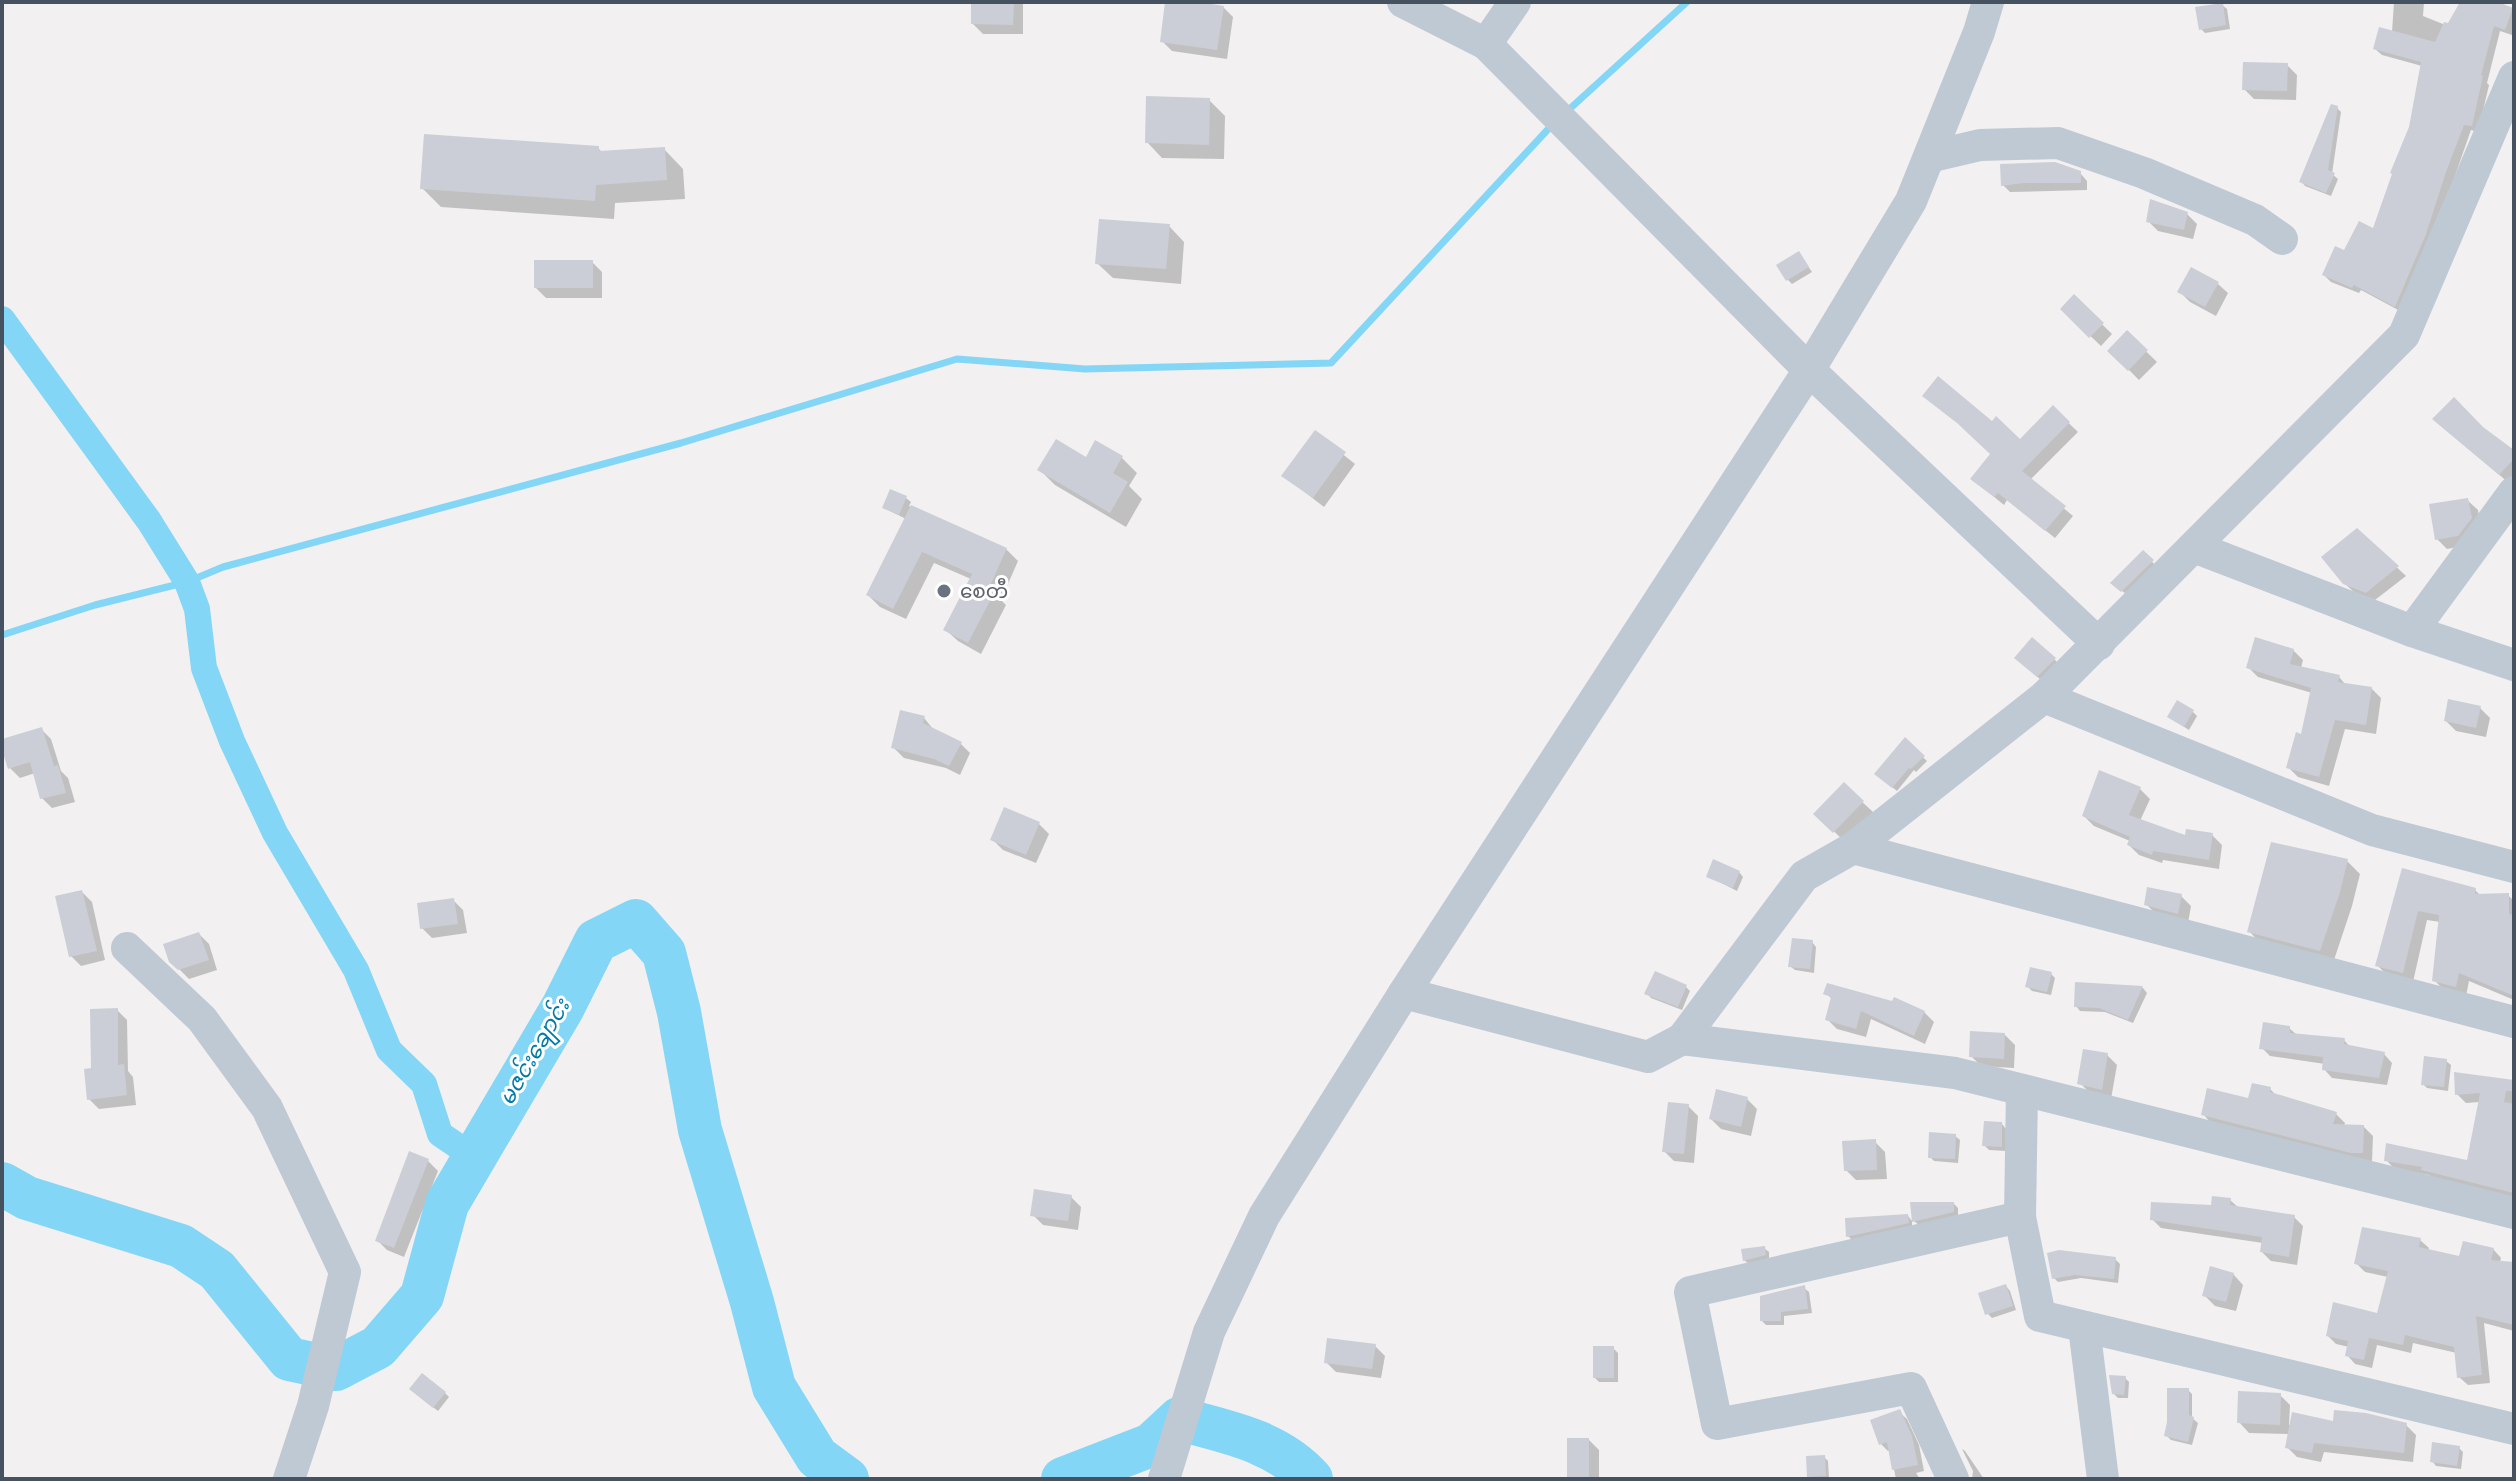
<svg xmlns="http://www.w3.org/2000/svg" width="2516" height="1481" viewBox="0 0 2516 1481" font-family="'Roboto Condensed','Noto Sans Myanmar',sans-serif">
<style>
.shadow{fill:#0003}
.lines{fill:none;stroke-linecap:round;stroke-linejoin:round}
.stream{stroke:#83d6f5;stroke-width:7}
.canal{stroke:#83d6f5;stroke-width:26}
.river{stroke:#83d6f5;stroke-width:44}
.building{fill:#cbced6}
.minor{stroke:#bfc9d3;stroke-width:32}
.worship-dot{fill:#6b7280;stroke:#fff;stroke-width:3}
.labels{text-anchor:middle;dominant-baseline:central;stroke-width:6;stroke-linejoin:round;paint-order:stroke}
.worship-label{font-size:20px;fill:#5b616d;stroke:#fff;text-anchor:start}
.water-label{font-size:22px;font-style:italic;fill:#027aa7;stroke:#fff}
</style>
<rect width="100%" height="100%" fill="#f2f0f0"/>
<!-- shadow -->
<g class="shadow">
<path d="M973,2H1023V34H983L973,24Z"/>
<path d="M1167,2L1223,7L1233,17L1227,59L1172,51L1162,41Z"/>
<path d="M2394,2H2424L2423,16L2448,26L2462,2H2492L2514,11L2512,35L2500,31L2487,83L2489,85L2478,132L2471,130L2432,241L2402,312L2361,290L2359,293L2331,282L2324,275L2345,252L2374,231L2411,128L2422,66L2382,55L2375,49L2392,32Z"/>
<path d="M2222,5L2227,9L2230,29L2205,33L2201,29Z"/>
<path d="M2287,65L2297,75L2296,100L2254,99L2244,89Z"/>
<path d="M1209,100L1225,116L1224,159L1162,158L1147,142Z"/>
<path d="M2337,108L2341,112L2332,174L2338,179L2331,196L2305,186L2301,181Z"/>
<path d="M598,148L603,153L664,149L683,169L685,199L615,203L614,219L441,207L422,188Z"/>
<path d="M2080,173L2087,181V190L2010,192L2003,185Z"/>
<path d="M2187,214L2197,224L2193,239L2158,231L2148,221Z"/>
<path d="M1169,226L1184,242L1181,284L1113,278L1097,263Z"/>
<path d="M1799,253L1812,272L1792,284L1787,279Z"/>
<path d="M592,262L602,272V298H546L536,288Z"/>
<path d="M2218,284L2228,293L2216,316L2190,302L2180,292Z"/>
<path d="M2074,297L2112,334L2101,346L2062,309Z"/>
<path d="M2127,333L2157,362L2139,380L2110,351Z"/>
<path d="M2053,408L2078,432L2030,480L2073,516L2055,538L2007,500L2004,505L1982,487L1993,454L1992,423L2020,442Z"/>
<path d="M2445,428L2482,429L2514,453V480L2510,484Z"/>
<path d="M1315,432L1355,464L1324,507L1284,476Z"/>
<path d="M1122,458L1137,473L1129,486L1142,499L1126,527L1055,485L1040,470L1086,460Z"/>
<path d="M906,498L911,502L909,506L1006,549L1018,561L1001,600L1006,605L981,654L958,641L945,629L971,579L934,563L906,619L880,607L868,595L906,519L884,508Z"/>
<path d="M2467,500L2478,510L2481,528L2468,545L2447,549L2437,539Z"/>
<path d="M2357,530L2406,576L2375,600L2354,592L2344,583Z"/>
<path d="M2143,552L2156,566L2127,595L2113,583Z"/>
<path d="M2293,650L2303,660L2301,668L2339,677L2346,685L2371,688L2381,698L2376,734L2345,729L2329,786L2298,777L2288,767L2302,736L2312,693L2258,677L2248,667Z"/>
<path d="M2054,659L2064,669L2048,686L2026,667Z"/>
<path d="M2480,708L2490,718L2486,737L2456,731L2446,721Z"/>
<path d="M2193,712L2197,716L2189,730L2169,717Z"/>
<path d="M924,718L934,730L960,743L970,753L960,775L946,768L904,758L894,748Z"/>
<path d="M41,729L51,739L61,771L68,778L75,802L52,808L42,798L35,773L20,778L10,768L2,741Z"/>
<path d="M1905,740L1927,761L1916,772L1914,770L1897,791L1881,778Z"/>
<path d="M1844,785L1873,812L1844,841L1816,814Z"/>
<path d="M2140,789L2150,799L2140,821L2186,838L2212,835L2222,845L2219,869L2163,860L2162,863L2139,855L2129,845L2130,841L2094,826L2084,816Z"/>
<path d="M1039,824L1049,834L1036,863L1003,850L993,840Z"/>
<path d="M2347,861L2360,874L2352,906L2333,963L2262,945L2249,931Z"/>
<path d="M2403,871L2475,890L2481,896L2508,895L2514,901V1000L2469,981L2466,996L2444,990L2434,980L2440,922L2427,920L2413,982L2387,975L2377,965Z"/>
<path d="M1739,872L1743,877L1737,891L1708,876Z"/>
<path d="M82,892L92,902L105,960L81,966L71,956Z"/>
<path d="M2181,896L2191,906L2188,923L2156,914L2146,904Z"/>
<path d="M453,900L463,910L467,933L432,938L422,928Z"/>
<path d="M199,934L209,944L217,970L189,979L171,961Z"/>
<path d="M1812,942L1816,947L1814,973L1795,970L1790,966Z"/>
<path d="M2051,974L2055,978L2051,995L2032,991L2027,986Z"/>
<path d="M2077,984L2143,988L2147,993L2133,1023L2105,1012L2080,1011L2076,1006Z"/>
<path d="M1686,987L1690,991L1682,1010L1651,998L1647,993Z"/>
<path d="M1826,993L1924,1012L1934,1022L1925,1044L1871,1019L1866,1037L1837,1029L1827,1019L1833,1000Z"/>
<path d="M117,1010L127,1020L128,1071L133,1077L136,1105L99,1109L89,1099L93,1070Z"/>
<path d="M2289,1028L2297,1035L2344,1040L2350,1047L2384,1054L2392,1063L2387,1085L2332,1078L2324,1069L2325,1064L2270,1056L2262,1048Z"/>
<path d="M2005,1035L2015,1045L2014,1068L1981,1066L1971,1056Z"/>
<path d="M2107,1055L2117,1065L2111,1099L2090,1093L2080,1083Z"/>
<path d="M2446,1061L2451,1065L2448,1091L2427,1088L2423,1084Z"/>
<path d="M2514,1082V1127L2480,1102L2466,1103L2457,1094Z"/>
<path d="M2270,1089L2277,1096L2336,1114L2345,1123L2344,1126L2364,1127L2373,1136L2372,1162L2212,1124L2203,1114L2250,1101Z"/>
<path d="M1747,1099L1757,1109L1751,1136L1721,1129L1711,1119Z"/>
<path d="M1688,1106L1698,1116L1694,1163L1674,1161L1664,1151Z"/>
<path d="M2002,1124L2006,1129V1151L1989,1150L1984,1145Z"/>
<path d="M1955,1136L1960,1140L1958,1163L1934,1161L1930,1157Z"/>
<path d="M1875,1142L1885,1152L1887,1179L1856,1180L1846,1170Z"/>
<path d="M2514,1152V1199L2433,1179L2429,1175L2395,1169L2386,1160L2468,1163Z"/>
<path d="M428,1161L438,1171L404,1257L387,1250L377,1240Z"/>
<path d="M1071,1197L1081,1207L1078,1230L1043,1225L1033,1215Z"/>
<path d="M2230,1200L2239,1208L2294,1217L2303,1226L2297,1265L2271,1261L2262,1252L2263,1243L2161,1228L2152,1219L2212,1207Z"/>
<path d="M1954,1204L1958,1208V1216L1919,1225L1914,1221Z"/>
<path d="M1908,1216L1912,1221V1227L1852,1240L1848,1236Z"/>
<path d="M2420,1240L2429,1248L2428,1251L2461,1259L2493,1249L2501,1258L2500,1262L2514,1264V1331L2484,1323L2490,1383L2468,1385L2459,1377L2457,1353L2413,1343L2411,1353L2377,1345L2372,1368L2355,1364L2347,1355L2349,1347L2336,1344L2328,1336L2378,1315L2388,1277L2365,1272L2356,1263Z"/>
<path d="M1764,1248L1769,1252V1259L1749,1264L1744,1260Z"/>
<path d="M2115,1259L2120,1264L2118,1283L2081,1278L2058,1282L2054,1278Z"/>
<path d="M2233,1274L2243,1285L2236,1311L2215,1306L2205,1296Z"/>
<path d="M2006,1286L2010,1291L2016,1310L1992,1318L1987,1313Z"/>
<path d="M1804,1288L1809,1292L1812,1313L1784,1316V1325H1766L1762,1321Z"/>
<path d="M1375,1346L1385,1356L1381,1378L1336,1372L1326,1362Z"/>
<path d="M1613,1348L1618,1353V1382H1599L1595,1378Z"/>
<path d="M2125,1378L2129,1382L2128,1398H2118L2113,1393Z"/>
<path d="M2188,1390L2192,1394V1418L2198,1423L2192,1445L2171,1440L2166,1435Z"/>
<path d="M445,1393L449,1397L438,1411L416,1394Z"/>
<path d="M2280,1395L2290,1405L2289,1425H2406L2416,1435L2413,1462L2324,1452L2321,1462L2297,1457L2287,1447L2290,1434L2249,1433L2239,1422Z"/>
<path d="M1899,1412L1907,1419L1919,1445L1924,1471L1916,1473L1920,1479H1896L1890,1450L1888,1451L1881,1444Z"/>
<path d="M1589,1440L1599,1450V1479H1572L1569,1476Z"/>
<path d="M2459,1448L2463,1452L2461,1469L2436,1466L2432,1461Z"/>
<path d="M1962,1449L1965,1451L1984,1479H1972L1973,1471Z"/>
<path d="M1824,1457L1828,1461L1829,1479H1812L1809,1476Z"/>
</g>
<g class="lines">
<!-- stream -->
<g class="stream">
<path d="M1564,114L1687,2"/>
<path d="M2,635L95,605L187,582L223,567L681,443L957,359L1085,369L1331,363L1552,125"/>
</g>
<!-- canal -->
<path class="canal" d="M2,319L149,521L187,582L197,609L204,668L232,741L275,833L356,970L389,1050L424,1084L440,1134L474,1157"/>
<!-- river -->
<g class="river">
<path d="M2,1184L27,1198L181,1246L217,1270L289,1359L336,1369L378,1347L422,1296L447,1204L563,1007L596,941L636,921L664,953L679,1012L700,1130L752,1302L774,1387L817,1457L847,1479"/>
<path d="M1063,1479L1151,1445L1179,1419C1227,1432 1277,1441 1311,1479"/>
</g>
</g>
<!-- building -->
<g class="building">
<path d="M971,2H1014L1013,25L971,24Z"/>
<path d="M1165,2H1199L1224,6L1217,50L1160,42Z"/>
<path d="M2460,2H2498L2513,8L2505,30L2494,26L2481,75L2483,76L2472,126L2464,125L2446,172L2426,234L2395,307L2354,285L2352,288L2322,275L2335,246L2344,250L2359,221L2373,228L2392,174L2390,173L2409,127L2421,62L2373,49L2379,27L2435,42L2444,22L2448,23Z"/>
<path d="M2223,3L2226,25L2199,30L2195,7Z"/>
<path d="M2243,62L2288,63L2287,91L2242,90Z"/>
<path d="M1146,96L1210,98L1209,145L1145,143Z"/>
<path d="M2331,104L2338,106L2328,170L2335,173L2326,193L2299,182Z"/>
<path d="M424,134L599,146V151L665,147L667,180L596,185L595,201L420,189Z"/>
<path d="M2055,162L2081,171V183H2024L2001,186L2000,164Z"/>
<path d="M2150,199L2188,212L2184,230L2146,222Z"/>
<path d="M1099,219L1170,224L1166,269L1095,264Z"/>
<path d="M1799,251L1809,267L1786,281L1776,265Z"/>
<rect x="534" y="260" width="59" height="28"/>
<path d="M2191,267L2219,282L2205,307L2177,292Z"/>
<path d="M2074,294L2104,323L2089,338L2060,309Z"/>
<path d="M2127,330L2148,350L2128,371L2107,351Z"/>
<path d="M1938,376L1992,421L1996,416L2020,439L2053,405L2070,422L2022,471L2066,506L2045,531L1998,493L1994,497L1970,479L1990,454L1957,423L1922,396Z"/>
<path d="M2454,397L2483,427L2514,450V459L2499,475L2432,419Z"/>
<path d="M1315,430L1346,452L1313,498L1281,476Z"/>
<path d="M1056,439L1086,457L1095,440L1123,456L1113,473L1128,482L1110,513L1037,470Z"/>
<path d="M890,489L907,496L899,515L882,508Z"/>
<path d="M2468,498L2472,518L2458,536L2435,540L2429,504Z"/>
<path d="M911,505L1007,548L989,588L995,591L968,643L943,630L972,574L922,552L893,609L866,595Z"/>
<path d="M2357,528L2399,566L2366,593L2343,584L2321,557Z"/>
<path d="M2143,550L2154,560L2121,592L2110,583Z"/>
<path d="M2032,637L2056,658L2037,677L2014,658Z"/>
<path d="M2255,637L2294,649L2290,664L2340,675L2338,682L2372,687L2366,725L2335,720L2319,777L2286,768L2296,732L2301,734L2311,688L2246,668Z"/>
<path d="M2448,699L2481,706L2476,728L2444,721Z"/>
<path d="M2177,700L2194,710L2184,727L2167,717Z"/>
<path d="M900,710L925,716L923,723L962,742L949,766L934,759L891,748Z"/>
<path d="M42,727L54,766L58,765L66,793L40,799L30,762L8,769L2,750V739Z"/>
<path d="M1905,737L1925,756L1911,769L1909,768L1892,788L1874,774Z"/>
<path d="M2099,770L2141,787L2129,815L2185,835L2186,829L2213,833L2209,860L2153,851L2152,855L2127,845L2130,837L2082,816Z"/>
<path d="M1844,782L1864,801L1833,833L1813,814Z"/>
<path d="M1004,807L1040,822L1026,855L990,840Z"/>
<path d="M2271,842L2348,859L2340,892L2320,951L2247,932Z"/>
<path d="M1713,859L1740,871L1733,888L1706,877Z"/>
<path d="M2402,868L2476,888L2475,894L2509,893V914L2514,915V996L2459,973L2456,987L2432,981L2439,915L2418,911L2403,973L2375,966Z"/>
<path d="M2147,887L2182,894L2178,914L2144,905Z"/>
<path d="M82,890L97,951L69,957L55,896Z"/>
<path d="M454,898L458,924L420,929L417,903Z"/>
<path d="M199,932L209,960L178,970L169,962L163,944Z"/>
<path d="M1792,938L1813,940L1810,969L1788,967Z"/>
<path d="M2030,967L2052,972L2047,992L2025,987Z"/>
<path d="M1655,971L1687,985L1678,1007L1644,994Z"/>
<path d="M2075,982L2143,986L2128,1020L2099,1008L2074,1007Z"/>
<path d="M1827,983L1892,1001L1894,997L1925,1011L1914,1036L1861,1011L1856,1029L1825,1020L1831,997L1823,994Z"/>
<path d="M118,1008V1065L124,1064L127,1095L87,1100L84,1069L91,1068L90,1009Z"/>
<path d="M2263,1022L2290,1026V1033L2345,1038L2344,1044L2385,1052L2379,1078L2322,1070L2323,1057L2259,1049Z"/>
<path d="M1970,1031L2005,1033L2004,1059L1969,1057Z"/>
<path d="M2083,1049L2108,1053L2102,1090L2077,1084Z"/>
<path d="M2424,1056L2447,1059L2444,1087L2421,1085Z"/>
<path d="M2454,1072L2514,1080V1091H2506L2504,1102L2514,1104V1193L2421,1170L2422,1167L2384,1161L2386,1143L2467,1160L2480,1093L2455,1095Z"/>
<path d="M2252,1083L2271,1087L2270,1092L2337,1112L2333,1124L2364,1125L2363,1153H2351L2201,1115L2207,1088L2248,1098Z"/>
<path d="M1716,1089L1748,1097L1741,1127L1709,1119Z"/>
<path d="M1668,1102L1689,1104L1684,1154L1662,1152Z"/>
<path d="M1984,1121L2002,1122V1147L1982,1146Z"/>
<path d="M1929,1132L1956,1134L1955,1159L1928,1158Z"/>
<path d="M1876,1139L1877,1170L1844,1171L1842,1141Z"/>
<path d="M409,1151L429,1159L394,1248L375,1241Z"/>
<path d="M1034,1189L1072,1195L1068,1221L1030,1216Z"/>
<path d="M2212,1196L2231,1198L2230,1205L2295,1215L2289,1257L2260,1252L2262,1237L2150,1220L2151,1202L2211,1205Z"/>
<path d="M1910,1202H1954V1212L1912,1222Z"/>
<path d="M1908,1214L1909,1223L1846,1237L1845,1218Z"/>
<path d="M2362,1227L2421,1238L2419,1247L2459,1256L2463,1241L2494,1248L2491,1260L2514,1262V1325L2476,1316L2482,1375L2457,1378L2454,1347L2405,1335L2403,1345L2369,1338L2364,1360L2345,1356L2348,1341L2326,1336L2333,1302L2377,1313L2388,1271L2354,1264Z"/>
<path d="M1765,1246L1766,1255L1743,1261L1741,1249Z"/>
<path d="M2059,1250L2116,1257L2114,1279L2075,1275L2052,1279L2047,1253Z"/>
<path d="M2210,1266L2234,1273L2226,1302L2202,1296Z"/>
<path d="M2006,1284L2013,1306L1985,1315L1978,1293Z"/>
<path d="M1805,1285L1808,1309L1781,1312V1321H1760V1296Z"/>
<path d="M1327,1338L1376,1344L1372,1369L1324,1363Z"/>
<rect x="1593" y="1346" width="21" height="32"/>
<path d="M422,1373L446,1392L433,1408L409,1389Z"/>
<path d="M2109,1375L2126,1376L2124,1395L2112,1394Z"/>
<path d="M2167,1388H2189V1415L2194,1417L2188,1442L2164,1436L2167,1422Z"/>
<path d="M2238,1391L2281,1393L2280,1425L2237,1423Z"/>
<path d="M1900,1409L1912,1436L1918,1465L1892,1470L1887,1442L1879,1445L1870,1420Z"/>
<path d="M2334,1410L2366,1413L2407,1423L2404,1453L2314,1443L2312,1453L2285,1448L2292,1412L2333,1421Z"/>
<rect x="1567" y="1438" width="22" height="39"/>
<path d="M2432,1442L2460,1446L2457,1466L2430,1462Z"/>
<path d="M1825,1455L1826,1476L1807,1477L1806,1456Z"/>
</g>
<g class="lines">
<!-- minor -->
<g class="minor">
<path d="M1403,2L1486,44L1809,370L2099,644"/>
<path d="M1486,44L1515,2"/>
<path d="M2514,77L2404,335L2044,697L1853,848L1804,876L1682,1039L1955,1073L2514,1213"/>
<path d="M1929,157L1980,145L2058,143L2144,173L2255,220L2282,239"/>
<path d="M2194,547L2412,631L2514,665"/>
<path d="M2412,631L2514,492"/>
<path d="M2044,697L2372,830L2514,867"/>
<path d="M1853,848L2514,1022"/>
<path d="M127,948L202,1019L267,1108L345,1272L313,1406L289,1479"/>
<path d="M1404,993L1648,1057L1682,1039"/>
<path d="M2022,1090L2020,1217L2040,1316L2514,1429"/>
<path d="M2084,1327L2103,1479"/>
<path d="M1164,1479L1209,1332L1264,1216L1404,993L1809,370L1911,201L1979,32L1988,2"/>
<path d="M1953,1479L1911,1388L1717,1424L1690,1292L2020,1217"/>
</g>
</g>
<!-- markers -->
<circle class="worship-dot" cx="944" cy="591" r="8"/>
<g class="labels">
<!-- worship labels -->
<g class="worship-label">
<text x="960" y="591">စေတီ</text>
</g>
<!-- water labels -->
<g class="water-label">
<text transform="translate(534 1052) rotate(-60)">မဇင်းချောင်း</text>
</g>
</g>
<!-- border -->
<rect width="2516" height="1481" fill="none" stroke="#46525f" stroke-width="8"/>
</svg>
